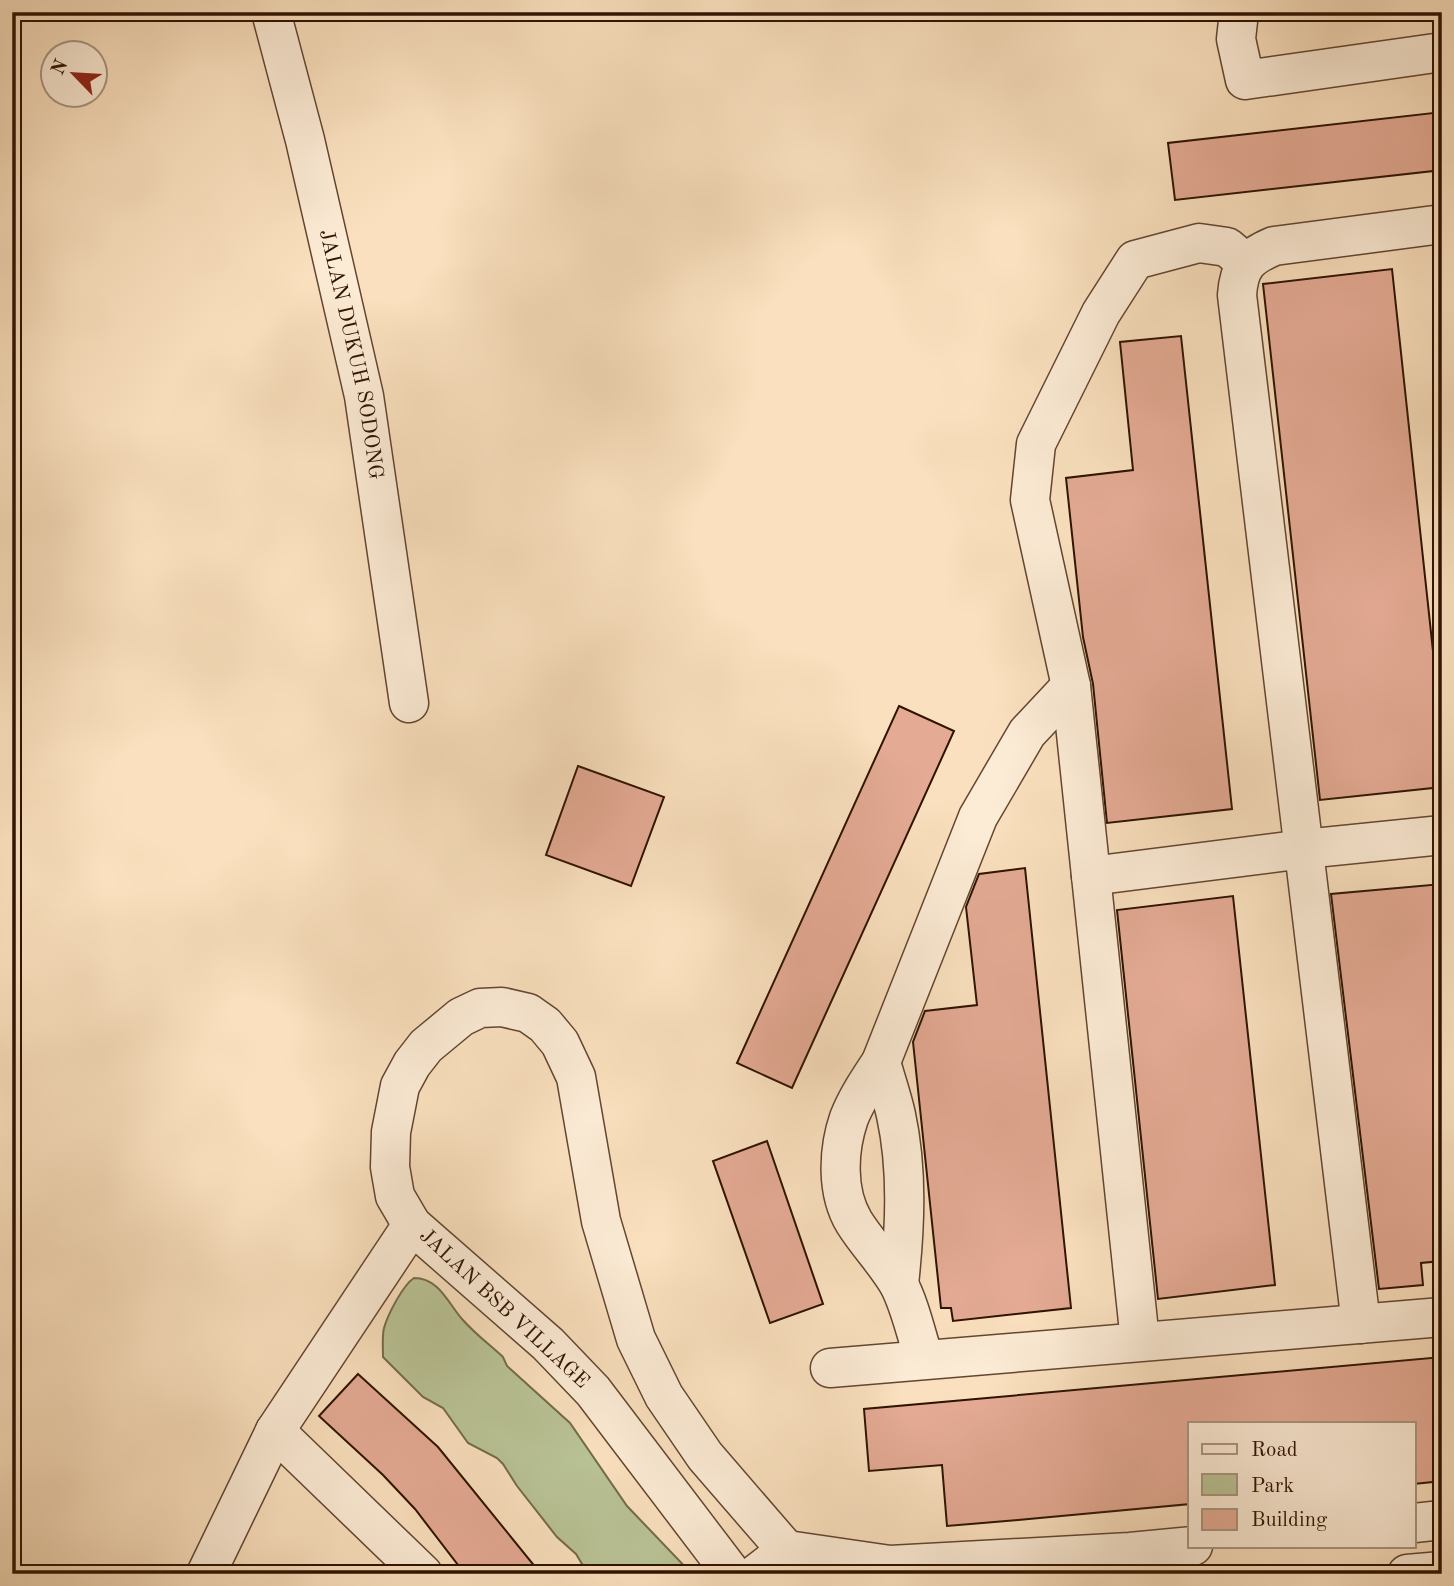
<svg xmlns="http://www.w3.org/2000/svg" width="1454" height="1586" viewBox="0 0 1454 1586" font-family="'Old Standard TT',serif">
<style>
.green{fill:#b9c396;stroke:#746b4c;stroke-width:2}
.building{fill:#e4aa94;stroke:#2f1301;stroke-width:2}
.lines{fill:none;stroke-linecap:round;stroke-linejoin:round}
.street-casing{stroke:#624630;stroke-width:41}
.street{stroke:#fcebd5;stroke-width:38}
.labels{text-anchor:middle;dominant-baseline:central;stroke-width:5;stroke-linejoin:round;paint-order:stroke}
.street-label{font-size:21px;fill:#2f1301;stroke:#fcebd5}
</style>
<rect width="100%" height="100%" fill="#fae0be"/>
<filter id="stains"><feTurbulence type="fractalNoise" baseFrequency=".00286" numOctaves="4"/><feColorMatrix values="0 0 0 0 .2 0 0 0 0 .09 0 0 0 0 .02 0 0 0 .5 -.17"/></filter>
<radialGradient id="worn" r=".72"><stop offset=".6" stop-color="#630" stop-opacity="0"/><stop offset="1" stop-color="#630" stop-opacity=".3"/></radialGradient>
<!-- green -->
<path class="green" d="M414,1278C439,1278 448,1303 462,1319C474,1333 490,1345 503,1357L507,1366L570,1423L627,1506L692,1574H588L576,1554L557,1537L517,1486L503,1464L497,1458L468,1443L443,1408L423,1397L383,1357C383,1348 382,1336 384,1328C388,1314 403,1285 414,1278Z"/>
<!-- building -->
<g class="building">
<path d="M1442,112V170L1175,200L1168,143Z"/>
<path d="M1392,269L1442,735V787L1320,800L1263,284Z"/>
<path d="M1181,336L1232,809L1107,823L1093,684L1083,637L1066,478L1133,470L1120,342Z"/>
<path d="M899,706L954,731L792,1088L737,1063Z"/>
<path d="M578,766L664,797L631,886L546,855Z"/>
<path d="M1025,868L1071,1308L953,1321L951,1308H941L913,1042L925,1011L977,1005L966,907L979,874Z"/>
<path d="M1442,884V1261L1421,1263L1423,1285L1379,1289L1331,894Z"/>
<path d="M1233,896L1275,1285L1158,1299L1117,910Z"/>
<path d="M767,1141L823,1304L770,1323L713,1161Z"/>
<path d="M1442,1357V1481L1414,1484V1423H1190V1504L1018,1520L947,1526L942,1465L869,1471L864,1409Z"/>
<path d="M358,1374L438,1447L541,1574H465L415,1509L383,1475L319,1416Z"/>
</g>
<g class="lines">
<!-- street casing -->
<g class="street-casing">
<g id="street">
<path id="s1" d="M271,12L305,140L364,396L409,703"/>
<path d="M1239,12L1236,39L1245,80L1442,52"/>
<path d="M1091,876L1304,849L1442,835"/>
<path d="M881,1062C886,1080 892,1097 896,1115C908,1170 905,1229 899,1284"/>
<path d="M1361,1324L1237,295C1239,266 1248,257 1274,246L1442,224"/>
<path d="M1140,1341L1071,686L1030,500L1036,444L1101,313L1135,260L1199,243L1227,247L1246,263"/>
<path d="M924,1359C917,1337 909,1302 898,1283C885,1261 867,1243 854,1222C836,1192 838,1150 849,1118C857,1098 869,1080 881,1062L978,817L1027,733L1071,686"/>
<path d="M830,1368L1442,1317"/>
<path d="M275,1431L423,1574"/>
<path d="M1414,1523L1442,1520"/>
<path d="M206,1574L275,1431L412,1225"/>
<path d="M732,1574L593,1391L548,1344L412,1225L395,1196L390,1167L391,1132L400,1086L412,1064L426,1046L461,1017L480,1008L502,1007L528,1013L545,1025L560,1043L576,1077L601,1221L636,1339L664,1396L705,1456L807,1574"/>
<path d="M756,1574L787,1550L890,1565L1130,1552L1193,1546"/>
<path d="M1407,1574L1442,1571"/>
</g>
</g>
<!-- street -->
<use href="#street" class="street"/>
</g>
<g class="labels">
<!-- street labels -->
<g class="street-label">
<text stroke="none"><textPath href="#s1" startOffset="352">JALAN DUKUH SODONG</textPath></text>
<text transform="translate(504 1309) rotate(43)">JALAN BSB VILLAGE</text>
</g>
</g>
<!-- margin -->
<rect width="1454" height="1586" fill="none" stroke="#fae0be" stroke-width="42"/>
<rect x="14" y="14" width="1426" height="1558" fill="none" stroke="#2f1301" stroke-width="3.5"/>
<rect x="21" y="21" width="1412" height="1544" fill="none" stroke="#2f1301" stroke-width="2"/>
<!-- legend -->
<rect x="1188" y="1422" width="228" height="126" fill="#fcebd5" stroke="#aa9580" stroke-width="2"/>
<rect x="1202" y="1444" width="35" height="10" fill="#fcebd5" stroke="#aa9580" stroke-width="2"/>
<text x="1251" y="1456" font-size="21" fill="#2f1301">Road</text>
<rect x="1202" y="1474" width="35" height="21" fill="#b9c396" stroke="#aa9580" stroke-width="2"/>
<text x="1251" y="1492" font-size="21" fill="#2f1301">Park</text>
<rect x="1202" y="1509" width="35" height="21" fill="#e4aa94" stroke="#aa9580" stroke-width="2"/>
<text x="1251" y="1526" font-size="21" fill="#2f1301">Building</text>
<!-- north arrow -->
<g transform="translate(74 74) rotate(295)"><circle r="33" fill="#fcebd5" stroke="#aa9580" stroke-width="2"/>
<path d="M0-5L12 26L0 18L-12 26Z" fill="#8f2418"/>
<text y="-10" font-size="19" font-weight="bold" text-anchor="middle" fill="#2f1301">N</text>
</g>
<rect width="100%" height="100%" filter="url(#stains)"/>
<rect width="100%" height="100%" fill="url(#worn)"/>
</svg>
